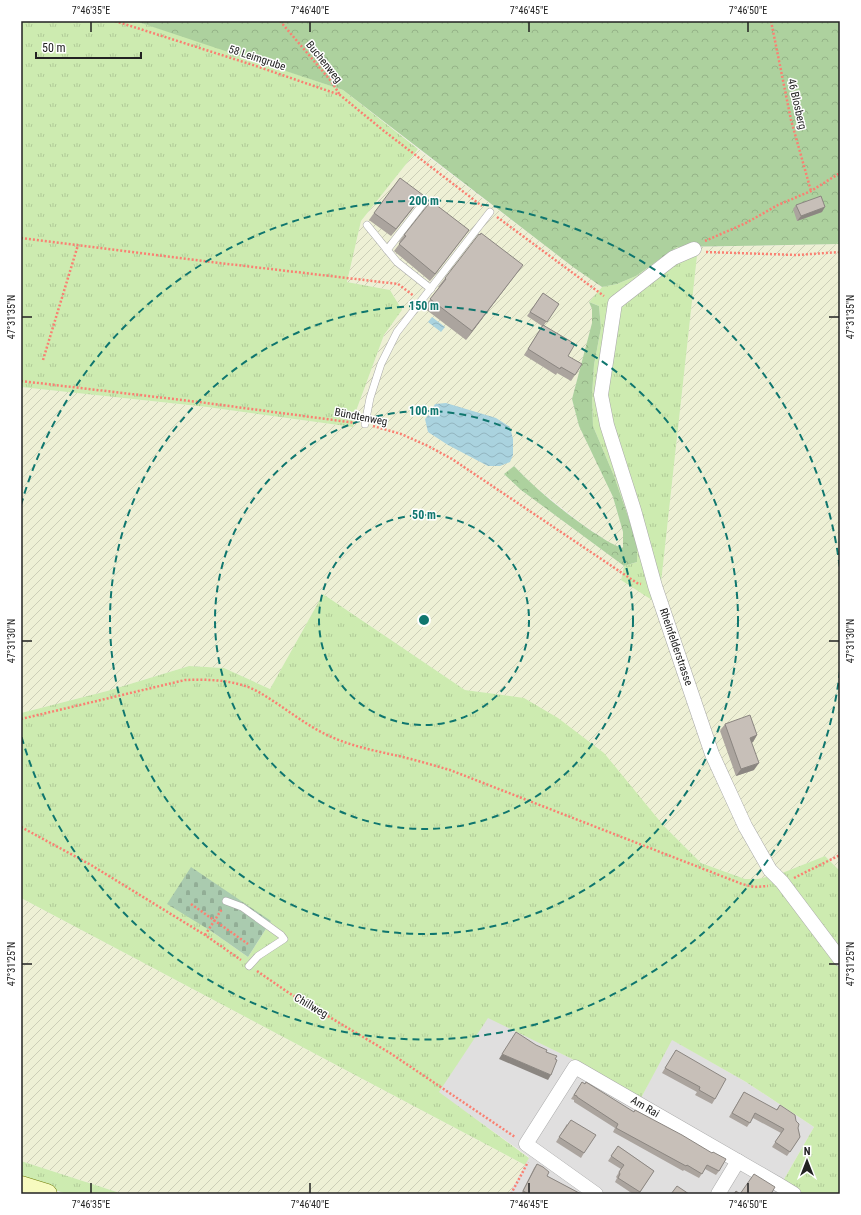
<svg xmlns="http://www.w3.org/2000/svg" width="861" height="1215" viewBox="0 0 861 1215" font-family="'Roboto Condensed',sans-serif">
<style>
.residential{fill:#e0dfdf}
.farmland{fill:url(#farmland-furrows)}
.grass{fill:url(#grass-tufts);fill-rule:evenodd}
.forest{fill:url(#forest-crowns)}
.cemetery{fill:url(#cemetery-stones)}
.water{fill:url(#water-waves)}
.lines{fill:none;stroke-linecap:round;stroke-linejoin:round}
.lane-casing{stroke:#a9a9a9;stroke-width:8}
.street-casing{stroke:#a9a9a9;stroke-width:15}
.secondary-casing{stroke:#707d05;stroke-width:21}
.path{stroke:#fa8072;stroke-width:2.5;stroke-dasharray:2 2;stroke-linecap:butt}
.lane{stroke:#fff;stroke-width:7}
.street{stroke:#fff;stroke-width:14}
.secondary{stroke:#f7fabf;stroke-width:20}
.wall{fill:#aba49e}
.shaded-wall{fill:#8b8681}
.building{fill:#c7bfb8;stroke:#8b8681}
.ticks{fill:none;stroke:#222;stroke-width:1.5}
.ring{fill:none;stroke:#0f766e;stroke-width:2;stroke-dasharray:7 5}
.labels{text-anchor:middle;dominant-baseline:central;stroke-width:3;stroke-linejoin:round;paint-order:stroke}
.street-label{font-size:11px;fill:#222;stroke:#fff}
.centre{fill:#0f766e;stroke:#fff;stroke-width:2}
.ring-label{font-size:12px;text-anchor:middle;font-weight:bold;fill:#0f766e;stroke:#fff;stroke-width:3;stroke-linejoin:round;paint-order:stroke}
.neatline{fill:none;stroke:#222;stroke-width:1.5}
.ticks-label{font-size:10px;text-anchor:middle;fill:#222}
</style>
<defs>
<pattern id="farmland-furrows" width="10" height="10" patternUnits="userSpaceOnUse"><rect width="10" height="10" fill="#eef0d5"/><path d="M-1 1l2-2M0 10L10 0M9 11l2-2" fill="none" stroke="#ccceb7"/></pattern>
<pattern id="grass-tufts" width="24" height="20" patternUnits="userSpaceOnUse"><rect width="24" height="20" fill="#cdebb0"/><path d="M3 7l-1-3M5 7V3M7 7l1-3M15 17l-1-3M17 17v-4M19 17l1-3" fill="none" stroke="#b0c997"/></pattern>
<pattern id="forest-crowns" width="20" height="18" patternUnits="userSpaceOnUse"><rect width="20" height="18" fill="#add19e"/><path d="M2 6a3 3 0 1 1 6 0M12 15a3 3 0 1 1 6 0" fill="none" stroke="#95b388"/></pattern>
<pattern id="cemetery-stones" width="16" height="16" patternUnits="userSpaceOnUse"><rect width="16" height="16" fill="#aacbaf"/><path d="M2 7V4a2 2 0 0 1 4 0v3zM10 15v-3a2 2 0 0 1 4 0v3z" fill="#92ae96"/></pattern>
<pattern id="water-waves" width="16" height="10" patternUnits="userSpaceOnUse"><rect width="16" height="10" fill="#aad3df"/><path d="M0 5q4-4 8 0t8 0" fill="none" stroke="#92b5bf"/></pattern>
</defs>
<rect width="100%" height="100%" fill="#f2efe9"/>
<!-- residential -->
<path class="residential" d="M488,1017L572,1059L641,1098L671,1039L746,1082L814,1127L783,1181L803,1194H509L529,1157L438,1092Z"/>
<!-- farmland -->
<g class="farmland">
<path d="M418,149L573,267L602,287L589,302L592,309V323L572,399L579,426L613,497L623,532V548L612,544L582,524L534,486L514,466L504,474L521,490L624,566L621,580L666,599L661,583L698,247L840,244V871L825,856L782,873L758,879H745L701,863L663,825L485,693L465,690L323,594L270,689L224,668L189,666L107,691L21,713V387L207,407L353,427L356,411L384,335L402,310L390,290L347,282L361,221Z"/>
<path d="M21,898L525,1165L509,1194H123L21,1161Z"/>
</g>
<!-- grass -->
<g class="grass">
<path d="M21,21H135L193,39L343,90L418,149L361,221L347,282L390,290L402,310L384,335L356,411L353,427L207,407L21,387Z"/>
<path d="M677,247H698L661,583L666,600L655,602L621,580L624,566L637,562V542L614,476L593,426L592,395L594,365L601,328L599,306L589,302L602,287L617,284L636,276Z"/>
<path d="M323,594L465,690L524,698L558,718L604,753L663,825L701,863L745,879H758L782,873L825,856L840,871V1194H803L783,1181L814,1127L746,1082L672,1040L641,1098L572,1059L488,1018L439,1092L529,1158L525,1165L21,898V713L107,691L189,666L224,668L270,689ZM271,921L248,957L211,931Z"/>
<path d="M21,1161L123,1194H67L21,1179Z"/>
</g>
<!-- forest -->
<g class="forest">
<path d="M135,21H840V244L677,247L636,276L617,284L602,287L573,267L343,90Z"/>
<path d="M589,302L599,306L601,328L594,365L592,395L593,426L614,476L637,542V562L624,566L521,490L504,474L514,466C538,491 565,513 593,532C603,538 612,545 623,548V532L613,497L579,426L572,399L592,323V309Z"/>
</g>
<!-- cemetery -->
<path class="cemetery" d="M191,867L271,921L248,957L211,931L167,904Z"/>
<!-- water -->
<g class="water">
<path d="M432,317L445,327L441,332L428,322Z"/>
<path d="M446,403L496,418L510,427L513,439V455L510,462L500,466H488L448,445L428,432L425,419L431,412L435,404Z"/>
</g>
<g class="lines">
<!-- lane casing -->
<g class="lane-casing">
<g id="lane">
<path d="M367,225L397,262L431,289"/>
<path d="M387,250L422,205"/>
<path d="M365,424L370,398L381,364L397,332L490,212"/>
<path d="M226,901L242,907L281,935L284,939L258,956L249,966"/>
</g>
</g>
<!-- street casing -->
<g class="street-casing">
<g id="street">
<path d="M694,249L673,258L615,303L601,395L607,425L634,510L655,586L712,754L745,826L770,870L782,882L840,959"/>
<path d="M596,1194L526,1144L575,1067L776,1183L794,1194"/>
<path d="M718,1194L738,1161"/>
</g>
</g>
<!-- secondary casing -->
<g class="secondary-casing">
<path id="secondary" d="M21,1186L47,1194"/>
</g>
<!-- path -->
<g class="path">
<path d="M115,21L256,66L340,95L384,131L482,206"/>
<path d="M280,21L331,81L340,95"/>
<path d="M771,21L791,120L811,191"/>
<path d="M497,217L604,296"/>
<path d="M21,238L211,262L398,284L414,296"/>
<path d="M705,241L746,223L778,205L811,191L840,173"/>
<path d="M706,252L797,255L840,252"/>
<path d="M43,360L78,245"/>
<path d="M21,381L199,402L356,423"/>
<path d="M373,426L401,434L428,446L452,459L637,583L641,584"/>
<path d="M21,719L185,680C211,679 240,680 262,694C284,707 304,724 327,735C348,745 371,750 394,755C413,759 432,765 450,770L742,884L754,887L768,886"/>
<path d="M21,827L91,865L205,935L241,960"/>
<path d="M794,878L840,855"/>
<path d="M191,904L248,944"/>
<path d="M205,935L222,909"/>
<path d="M257,971L289,993L390,1053L515,1137"/>
<path d="M511,1194L528,1162"/>
</g>
<!-- lane -->
<use href="#lane" class="lane"/>
<!-- street -->
<use href="#street" class="street"/>
<!-- secondary -->
<use href="#secondary" class="secondary"/>
</g>
<!-- wall -->
<g class="wall">
<path d="M418,202L391,236L369,220L374,213Z"/>
<path d="M796,205L822,212L797,221L793,209Z"/>
<path d="M469,230L430,281L394,251L400,243L399,242L404,235Z"/>
<path d="M523,265L466,340L424,308L439,287H438L445,278Z"/>
<path d="M543,293L559,304L544,325L568,356L575,375L571,381L557,373L556,375L524,355L542,326L527,316Z"/>
<path d="M725,724L757,735L753,742L751,743L754,770L736,776L720,731Z"/>
<path d="M676,1050L715,1099L712,1104L695,1095L697,1092L662,1073Z"/>
<path d="M582,1082L633,1112L635,1110L719,1171L716,1175L705,1169L699,1178L684,1170L683,1171L613,1132L615,1128L574,1102V1100L571,1099Z"/>
<path d="M744,1092L776,1110L780,1105L798,1128L800,1137L787,1156L772,1147L781,1133L753,1118L747,1127L729,1117Z"/>
<path d="M567,1124L584,1153L581,1158L556,1142Z"/>
<path d="M618,1146L654,1171L639,1194H633L615,1182L617,1178L616,1177L621,1169L608,1161Z"/>
<path d="M537,1164L547,1176L581,1194H521L534,1168Z"/>
</g>
<!-- shaded-wall -->
<g class="shaded-wall">
<path d="M423,195L418,202L391,236L396,229Z"/>
<path d="M825,207L822,212L797,221L801,216Z"/>
<path d="M469,230L464,237L430,281L435,274Z"/>
<path d="M523,265L516,274L466,340L472,331Z"/>
<path d="M757,735L753,742L745,745L750,738Z"/>
<path d="M759,763L754,770L736,776L741,769Z"/>
<path d="M502,1054L551,1075L548,1080L499,1059Z"/>
</g>
<!-- building -->
<g class="building">
<path d="M400,178L423,195L396,229L374,213Z"/>
<path d="M821,196L825,207L801,216L796,205Z"/>
<path d="M431,201L469,230L435,274L399,244L406,236L404,235Z"/>
<path d="M481,233L523,265L472,331L430,299L446,279L445,278L479,234L480,235Z"/>
<path d="M543,293L559,304L547,322L530,312Z"/>
<path d="M543,325L575,344L568,356L582,364L575,375L561,367L560,369L528,349Z"/>
<path d="M750,715L757,735L750,738L759,763L741,769L725,724Z"/>
<path d="M516,1032L536,1045L547,1050L546,1052L557,1056L555,1059L557,1060L551,1075L502,1054Z"/>
<path d="M676,1050L726,1079L715,1099L699,1090L700,1087L665,1068Z"/>
<path d="M582,1082L585,1084L586,1082L634,1112L635,1110L682,1135L712,1153L713,1152L726,1159L719,1171L707,1165L702,1174L687,1165L686,1166L616,1128L618,1124L577,1097V1096L574,1095Z"/>
<path d="M744,1092L777,1110L780,1105L795,1115L796,1121L799,1124L798,1128L800,1137L790,1152L775,1142L784,1129L755,1113L750,1123L732,1113Z"/>
<path d="M571,1120L596,1135L584,1153L559,1137Z"/>
<path d="M618,1146L654,1171L640,1192L618,1178L620,1174L619,1172L624,1165L611,1156Z"/>
<path d="M537,1164L543,1167L549,1172L547,1176L581,1194H529L523,1191Z"/>
<path d="M754,1174L775,1187L771,1194H734L736,1191L740,1194Z"/>
<path d="M677,1186L689,1194H671Z"/>
</g>
<!-- ticks -->
<path class="ticks" d="M91,22V32M310,22V32M529,22V32M748,22V32M22,317H32M829,317H839M22,641H32M829,641H839M22,964H32M829,964H839M91,1183V1193M310,1183V1193M529,1183V1193M748,1183V1193"/>
<!-- distance rings -->
<g class="ring">
<circle cx="424" cy="620" r="105"/>
<circle cx="424" cy="620" r="209"/>
<circle cx="424" cy="620" r="314"/>
<path d="M840 671A419 419 0 0 1 21 735M21 505A419 419 0 0 1 840 569"/>
</g>
<g class="labels">
<!-- street labels -->
<g class="street-label">
<text transform="translate(257 58) rotate(18)">58 Leimgrube</text>
<text transform="translate(324 62) rotate(51)">Buchenweg</text>
<text transform="translate(797 104) rotate(77)">46 Blosberg</text>
<text transform="translate(361 417) rotate(11)">Bündtenweg</text>
<text transform="translate(676 647) rotate(71)">Rheinfelderstrasse</text>
<text transform="translate(311 1006) rotate(30)">Chillweg</text>
<text transform="translate(645 1107) rotate(30)">Am Rai</text>
</g>
</g>
<circle cx="424" cy="620" r="6" class="centre"/>
<g class="ring-label">
<text x="424" y="205">200 m</text>
<text x="424" y="310">150 m</text>
<text x="424" y="415">100 m</text>
<text x="424" y="519">50 m</text>
</g>
<!-- border -->
<rect width="861" height="1215" fill="none" stroke="#ffffff" stroke-width="44"/>
<!-- north arrow -->
<g transform="translate(807 1161)" stroke="#ffffff" stroke-width="3" paint-order="stroke">
<path d="M0-3L7 15L0 10L-7 15Z" fill="#222222"/>
<text y="-6" font-size="11" font-weight="bold" text-anchor="middle" fill="#222222">N</text>
</g>
<!-- scale -->
<path d="M36 52v6h105v-6" fill="none" stroke="#222222" stroke-width="2"/>
<text x="42" y="52" font-size="12" fill="#222222" stroke="#ffffff" stroke-width="3" paint-order="stroke">50 m</text>
<rect x="22" y="22" width="817" height="1171" class="neatline"/>
<g class="ticks-label">
<text x="91" y="14">7°46'35"E</text>
<text x="310" y="14">7°46'40"E</text>
<text x="529" y="14">7°46'45"E</text>
<text x="748" y="14">7°46'50"E</text>
<text transform="translate(11 317) rotate(-90)" y="4">47°31'35"N</text>
<text transform="translate(850 317) rotate(-90)" y="4">47°31'35"N</text>
<text transform="translate(11 641) rotate(-90)" y="4">47°31'30"N</text>
<text transform="translate(850 641) rotate(-90)" y="4">47°31'30"N</text>
<text transform="translate(11 964) rotate(-90)" y="4">47°31'25"N</text>
<text transform="translate(850 964) rotate(-90)" y="4">47°31'25"N</text>
<text x="91" y="1208">7°46'35"E</text>
<text x="310" y="1208">7°46'40"E</text>
<text x="529" y="1208">7°46'45"E</text>
<text x="748" y="1208">7°46'50"E</text>
</g>
</svg>
